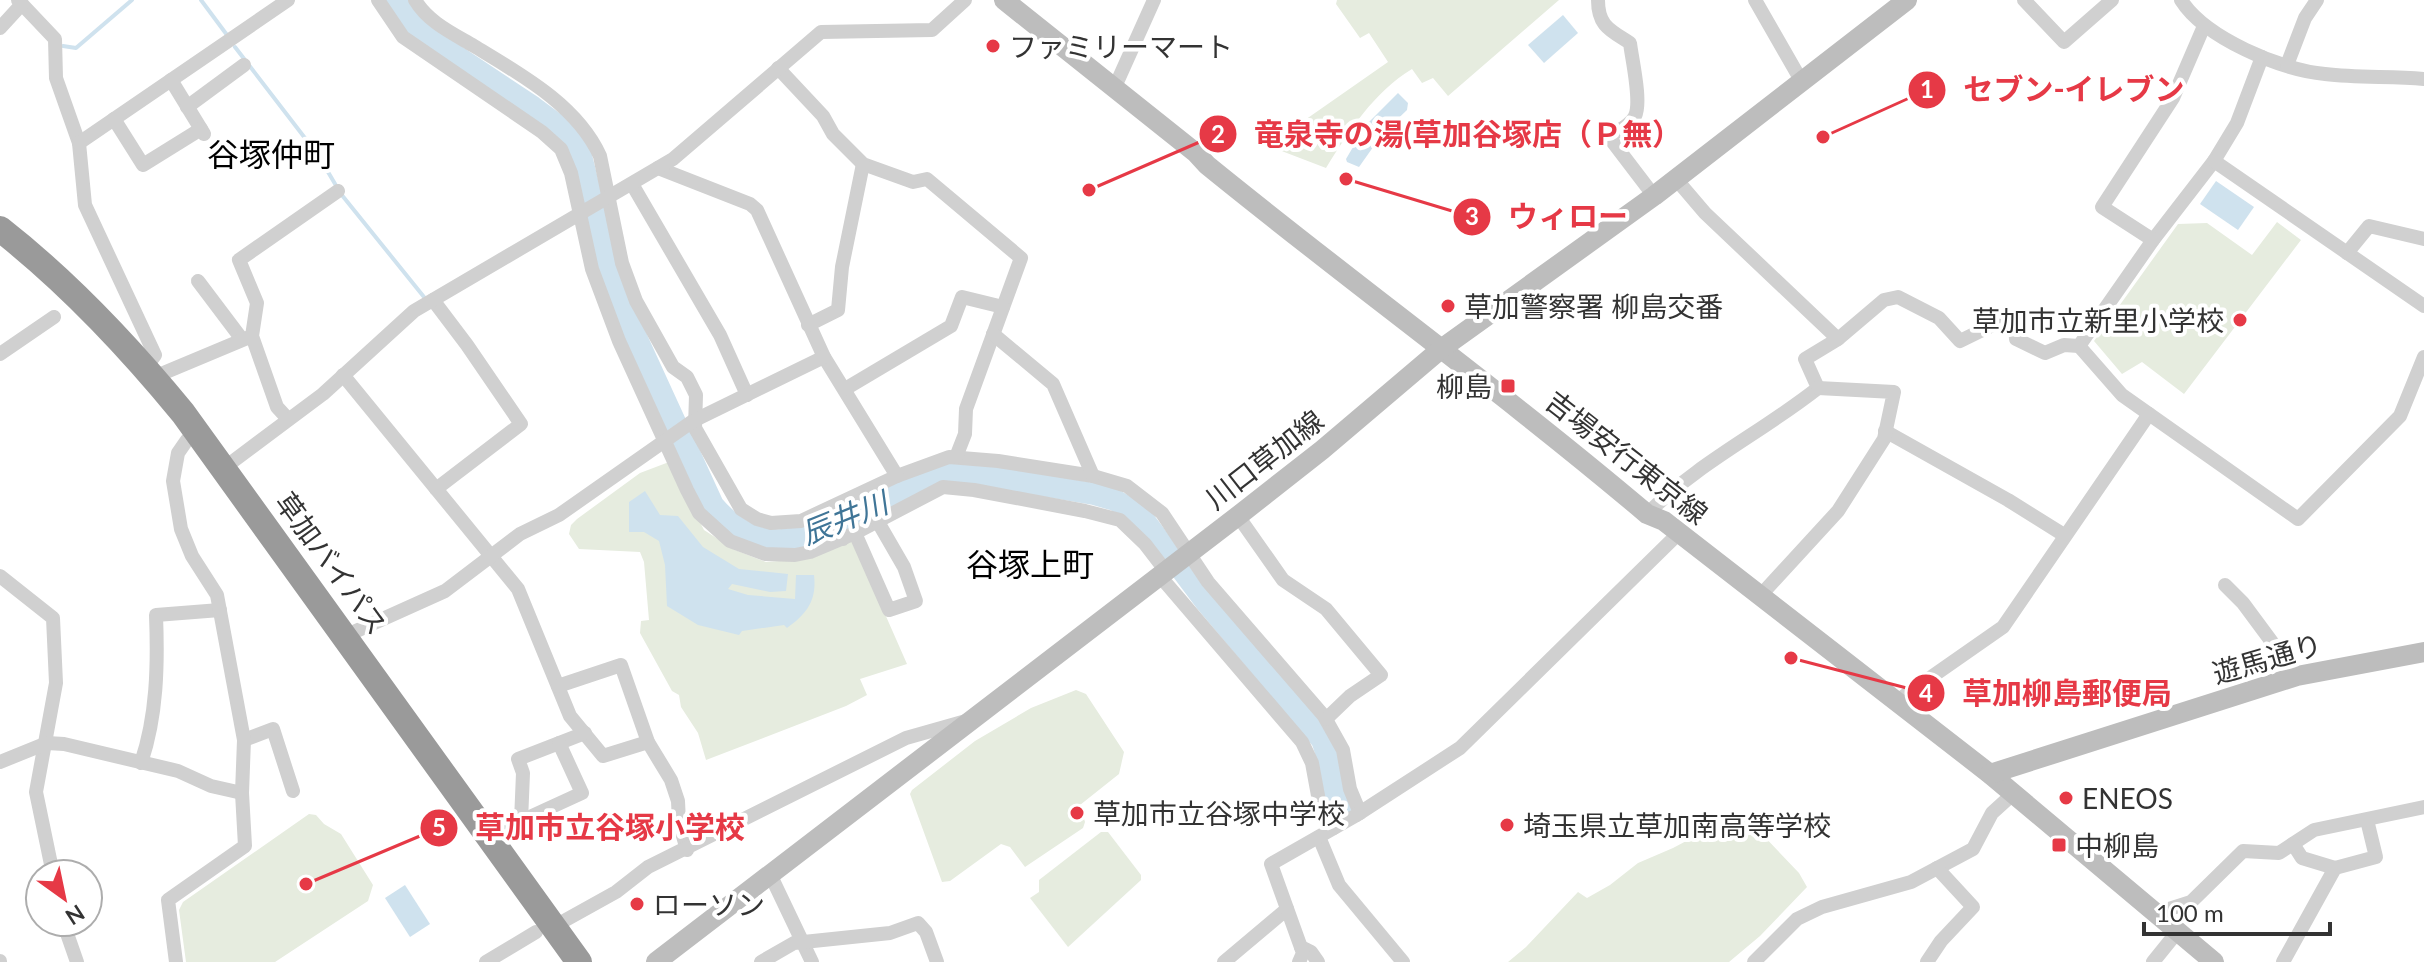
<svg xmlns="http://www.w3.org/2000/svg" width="2424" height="962" viewBox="0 0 2424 962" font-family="Lato,'Noto Sans JP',sans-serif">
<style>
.green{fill:#e6ecdf}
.water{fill:#cfe2ee}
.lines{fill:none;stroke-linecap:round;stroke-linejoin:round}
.stream{stroke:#cfe2ee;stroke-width:4}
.river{stroke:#cfe2ee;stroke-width:22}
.street{stroke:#d0d0d0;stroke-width:14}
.secondary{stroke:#bdbdbd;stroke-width:20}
.highway{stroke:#9a9a9a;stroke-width:26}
.poi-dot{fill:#e63946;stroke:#fff;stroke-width:3}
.labels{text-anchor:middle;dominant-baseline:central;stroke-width:8;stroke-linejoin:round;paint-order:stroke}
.poi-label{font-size:28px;fill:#333;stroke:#fff;text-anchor:start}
.street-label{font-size:28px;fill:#333;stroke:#fff}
.water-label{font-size:30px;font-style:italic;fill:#3f7597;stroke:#fff}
.quarter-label{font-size:32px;fill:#000;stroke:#fff}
.leader{fill:none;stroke:#e63946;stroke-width:3}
.callout-dot{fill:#e63946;stroke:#fff;stroke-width:3}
.mark-label{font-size:24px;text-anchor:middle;font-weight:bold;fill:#fff}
.callout-label{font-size:30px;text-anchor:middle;font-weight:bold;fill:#e63946;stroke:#fff;stroke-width:8;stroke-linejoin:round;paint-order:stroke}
</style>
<rect width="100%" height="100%" fill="#fff"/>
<!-- green -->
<g class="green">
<path d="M1337,0H1559L1448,96L1433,78L1422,83L1412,69C1374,92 1349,131 1326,168L1279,150L1292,129L1388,62L1369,33L1360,38L1336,4Z"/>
<path d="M2277,222L2301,240L2184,394L2142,362L2122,374L2094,341L2178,224L2207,223L2252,255Z"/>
<path d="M669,462L704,530L735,550L766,562L807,559L852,539L907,664L860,679L867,695L846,706L706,760L698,733L681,707L679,695L672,691L640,633L641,621L649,620L644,562L640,552L579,549L569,534L571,525L577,519L640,473Z"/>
<path d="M1076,690L1086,694L1124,752L1119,774L1080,805L1085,822L1083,828L1025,867L1010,847L1001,844L950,881L942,882L910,794L912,790L975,741L1031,708Z"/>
<path d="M1741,812L1799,873L1807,887L1760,936L1729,962H1508L1526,947L1578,892L1587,898L1610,885L1638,863L1673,848Z"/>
<path d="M309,814L316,815L324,824L341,834L373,885L368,901L275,962H186L179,910L183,902Z"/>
<path d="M1101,832H1108L1141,875V880L1068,947L1030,898L1039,892V880Z"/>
</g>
<!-- water -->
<g class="water">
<path d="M1563,15L1578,33L1544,63L1528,45Z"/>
<path d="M1398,93L1408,103L1407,110L1383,133L1359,167L1347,162L1346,159L1366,125Z"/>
<path d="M2216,181L2254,207L2238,230L2200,204Z"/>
<path d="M645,491L660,515L678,516L703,547L739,569L788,574L786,591L770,592L732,584L728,589L748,595L795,599L796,575H814C817,600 807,614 787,628L784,625L742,631L739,635L698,625L667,606L665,565L659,541L644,532H629V502Z"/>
<path d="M405,885L430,924L410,937L385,898Z"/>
</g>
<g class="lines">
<!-- stream -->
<g class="stream">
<path d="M201,0L227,35"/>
<path d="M63,46L76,48L132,0"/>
<path d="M235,47L318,155L341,194L424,297"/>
</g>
<!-- river -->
<path class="river" d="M396,0L423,34L533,107L560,127L580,152L615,291L713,505C764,565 810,536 867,508C891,496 916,486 941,475H982L1094,494L1115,500L1141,516L1205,601L1322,740C1331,762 1330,787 1340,809"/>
<!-- street -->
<g class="street">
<path d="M18,0L55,39L56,78L79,143L85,205L155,355L146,367"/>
<path d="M378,0L403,37L542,132L561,149L571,173L592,269L619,341L687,490L699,513L730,541L765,554L795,555L810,552L855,533L943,487L974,490L1085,511L1120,520L1145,544L1165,570"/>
<path d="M415,0C428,22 452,33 474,46C520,74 577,105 600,156L622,263L636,301L673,367L687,377L696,395L695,428L741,509L757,519L771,523L801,521L897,476L949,457L998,461L1093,476L1127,486L1162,513L1208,582L1324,716L1343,750L1350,789L1360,813"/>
<path d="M1598,0C1598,26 1610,30 1630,43C1632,60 1642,102 1635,116C1631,125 1617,131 1609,137L1654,196"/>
<path d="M1755,0L1802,82"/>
<path d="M2024,0L2064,42L2112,0"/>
<path d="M2181,0C2205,38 2281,70 2325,74C2358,78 2391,76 2424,79"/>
<path d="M0,28L22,4"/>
<path d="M2262,57L2237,123L2214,161L2153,240L2079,346L2122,395L2298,519L2400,416L2424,357"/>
<path d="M2287,65L2305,18L2317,0"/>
<path d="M778,68L823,116L833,134L863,164L913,182L927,179L1021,258L966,409L965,434L956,457"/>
<path d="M171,80L204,134"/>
<path d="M1114,89L1154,0"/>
<path d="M187,107L244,65"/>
<path d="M114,119L143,165L201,129"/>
<path d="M79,143L288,0"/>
<path d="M2214,161L2424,306"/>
<path d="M658,168L750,204L757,210L824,357L897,476"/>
<path d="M1676,179L1705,213L1838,339"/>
<path d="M632,184L720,335L747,395"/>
<path d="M2153,240L2102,207L2173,98L2204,26"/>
<path d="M2347,253L2369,226L2424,239"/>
<path d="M198,281L241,338"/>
<path d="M433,300L467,345L521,424L436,489"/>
<path d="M808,325L838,310L842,267L863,164"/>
<path d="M993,334L1053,384L1093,476"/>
<path d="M0,354L54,317"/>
<path d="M343,375L518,589L570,716L603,756L648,742"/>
<path d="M154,377L252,336"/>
<path d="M845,389L951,326L962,297L1003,307"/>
<path d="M288,419L277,407L252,336L257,303L239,260L338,191"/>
<path d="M1885,431L2008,500L2064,535"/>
<path d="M224,468L323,394L414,311L673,159L821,32L932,30L965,0"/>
<path d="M828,510L843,539"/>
<path d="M1647,514C1699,462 1761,433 1818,388L1805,359L1838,339L1884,300L1898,297L1939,318L1960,341L2005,319L2015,326L2016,339L2045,353L2064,345L2079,346"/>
<path d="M1238,516L1283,580L1326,609L1381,675L1350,696L1326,719"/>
<path d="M855,533L889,610L916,601L904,567L878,522"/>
<path d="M1159,575L1302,742L1312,763L1319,801L1334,828"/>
<path d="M0,576L53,618L56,683L36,792L53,874"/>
<path d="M2225,585L2243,603L2297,676"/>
<path d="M1760,596L1838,511L1884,439L1894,392L1818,388"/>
<path d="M345,636L445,591L520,534L559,515L693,421L824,357"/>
<path d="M558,686L621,665L648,742L671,780L678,801L679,822L687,850"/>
<path d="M1897,701L2003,627L2149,414"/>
<path d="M244,740L273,729L293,791"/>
<path d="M0,762L47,743L64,744L178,771L211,786L242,793"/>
<path d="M141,763C157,716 158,665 156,615L220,610"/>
<path d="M521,821L523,773L518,759L585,733"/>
<path d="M1319,837L1339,885L1403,962"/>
<path d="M492,842L521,821L582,793L559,743"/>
<path d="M2335,868L2376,857L2367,820"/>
<path d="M770,874L812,962"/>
<path d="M2160,915L2166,910L2191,902L2243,851L2279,853L2314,830L2424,807"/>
<path d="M63,922L77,962"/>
<path d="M553,927L616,892L648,867L906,738L966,721"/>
<path d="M1301,947L1311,952L1318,962"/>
<path d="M0,961V962"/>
<path d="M176,962L168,900L245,846L242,793L244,740L217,595L192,556L181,529L173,481L178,453L187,440"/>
<path d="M486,962L536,932"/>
<path d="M761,962L794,943L890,933L918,923L926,932L937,962"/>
<path d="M1224,962L1287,909"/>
<path d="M1299,962L1303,953L1271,864L1355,816L1460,748L1679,533"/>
<path d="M1754,962L1797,919L1822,907L1911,882L1973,849L1992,813L2014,793"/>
<path d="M1927,962L1941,941L1973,907L1937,868"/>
<path d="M2153,962L2178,931"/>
<path d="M2283,962L2335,868L2302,858L2293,844"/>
</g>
<!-- secondary -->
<g class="secondary">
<path d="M1004,0L1196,153L1207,165C1352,283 1504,393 1647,514L1664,521L1990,774L2214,962"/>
<path d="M1990,774L2297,676L2424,652"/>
<path d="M656,962L1243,512L1322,450L1441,349L1654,196L1907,0"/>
</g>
<!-- highway -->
<path class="highway" d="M0,229C69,283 128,346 183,413L579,962"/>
</g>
<!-- markers -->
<g class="poi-dot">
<circle cx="993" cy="46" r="8"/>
<circle cx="1448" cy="306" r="8"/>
<circle cx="2240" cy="320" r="8"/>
<rect x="1500" y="378" width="16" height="16" rx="4"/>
<circle cx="2066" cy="798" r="8"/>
<circle cx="1077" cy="813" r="8"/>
<circle cx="1507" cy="825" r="8"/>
<rect x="2051" y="837" width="16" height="16" rx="4"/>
<circle cx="637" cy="904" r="8"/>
</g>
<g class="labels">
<!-- poi labels -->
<g class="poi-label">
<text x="1009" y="46">ファミリーマート</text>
<text x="1464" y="306">草加警察署 柳島交番</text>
<text x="2224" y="320" text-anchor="end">草加市立新里小学校</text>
<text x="1492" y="386" text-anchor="end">柳島</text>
<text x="2082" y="798">ENEOS</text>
<text x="1093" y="813">草加市立谷塚中学校</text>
<text x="1523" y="825">埼玉県立草加南高等学校</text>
<text x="2075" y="845">中柳島</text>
<text x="653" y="904">ローソン</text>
</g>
<!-- street labels -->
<g class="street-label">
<text transform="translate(1627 457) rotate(38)">吉場安行東京線</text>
<text transform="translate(1264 459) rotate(-38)">川口草加線</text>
<text transform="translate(332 563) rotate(54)">草加バイパス</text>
<text transform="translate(2267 658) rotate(-16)">遊馬通り</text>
</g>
<!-- water labels -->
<g class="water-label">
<text transform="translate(844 517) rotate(-22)">辰井川</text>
</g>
<!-- quarter labels -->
<g class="quarter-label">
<text x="271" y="153">谷塚仲町</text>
<text x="1030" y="563">谷塚上町</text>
</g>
</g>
<!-- callouts -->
<path class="leader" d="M1823 137L1927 90M1089 190L1218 134M1346 179L1472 217M1791 658L1926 693M306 884L439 828"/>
<g class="callout-dot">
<circle cx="1823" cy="137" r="8"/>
<circle cx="1089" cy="190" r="8"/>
<circle cx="1346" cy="179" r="8"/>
<circle cx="1791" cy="658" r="8"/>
<circle cx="306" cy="884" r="8"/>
<circle cx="1927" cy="90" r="20"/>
<circle cx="1218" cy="134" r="20"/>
<circle cx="1472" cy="217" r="20"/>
<circle cx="1926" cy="693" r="20"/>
<circle cx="439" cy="828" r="20"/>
</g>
<g class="mark-label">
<text x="1927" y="98">1</text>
<text x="1218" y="143">2</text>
<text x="1472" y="225">3</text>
<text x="1926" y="702">4</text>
<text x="439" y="836">5</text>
</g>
<g class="callout-label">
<text x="2074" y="100">セブン-イレブン</text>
<text x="1468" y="145">竜泉寺の湯(草加谷塚店（Ｐ無）</text>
<text x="1568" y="227">ウィロー</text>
<text x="2067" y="704">草加柳島郵便局</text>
<text x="610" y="838">草加市立谷塚小学校</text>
</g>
<!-- north arrow -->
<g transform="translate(64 898) rotate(147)"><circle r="38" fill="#ffffff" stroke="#adadad" stroke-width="2"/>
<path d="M0-6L14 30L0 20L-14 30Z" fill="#e63946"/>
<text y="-12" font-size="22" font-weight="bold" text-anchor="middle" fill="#333333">N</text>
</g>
<!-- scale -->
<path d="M2144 922v12h186v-12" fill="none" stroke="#333333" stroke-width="4"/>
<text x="2156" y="922" font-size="24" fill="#333333" stroke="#ffffff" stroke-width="6" paint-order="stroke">100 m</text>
</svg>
